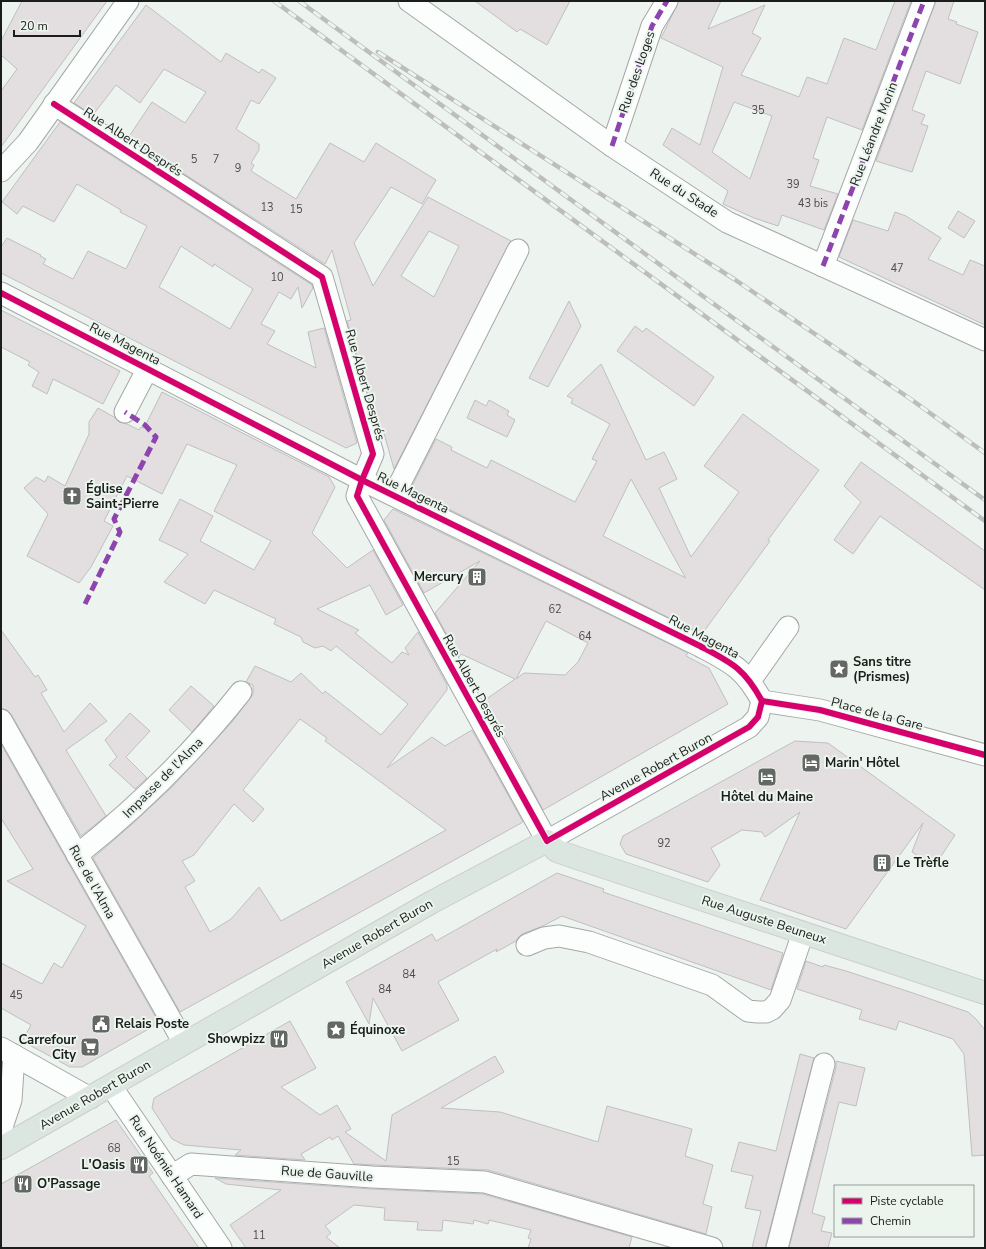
<svg xmlns="http://www.w3.org/2000/svg" width="986" height="1249" viewBox="0 0 986 1249" font-family="'Nunito Sans',sans-serif">
<style>
.building{fill:#e3dee0;stroke:#bfc0bf;fill-rule:evenodd}
.lines{fill:none;stroke-linecap:round;stroke-linejoin:round}
.minor-casing{stroke:#a4a9a6;stroke-width:23}
.major-casing{stroke:#cbcecc;stroke-width:24}
.minor{stroke:#fcfdfd;stroke-width:21}
.major{stroke:#dce6e1;stroke-width:22}
.rail-casing{stroke:#bdbdbd;stroke-width:4.5}
.rail{stroke:#ebf5ee;stroke-width:3;stroke-dasharray:9;stroke-linecap:butt}
.quiet{stroke:#8e44ad;stroke-width:5;stroke-dasharray:10 5;stroke-linecap:butt}
.cycleway-casing{stroke:#ebf5ee;stroke-width:8}
.cycleway{stroke:#d6006c;stroke-width:6}
.labels{text-anchor:middle;dominant-baseline:central;stroke-width:4;stroke-linejoin:round;paint-order:stroke}
.number-label{font-size:11px;fill:#4c4d4c}
.street-label{font-size:13px;fill:#1a1d1b;stroke:#ebf5ee}
.poi-label{font-size:13px;font-weight:bold;fill:#1a1d1b;stroke:#ebf5ee;text-anchor:start}
</style>
<rect width="100%" height="100%" fill="#edf3ef"/>
<!-- building -->
<g class="building">
<path d="M22,1H107L1,147V91L17,69L1,55V41Z"/>
<path d="M475,1H570L547,45L520,29L517,32Z"/>
<path d="M679,1H721L708,29L765,5L752,33L761,38L741,75L799,97L807,77L827,84L844,38L876,50L895,1H911L862,130L827,117L813,158L819,160L810,186L838,194L824,230L782,215L778,226L754,218L723,204L728,191L663,145L672,128L700,145L723,67L661,38ZM734,102L772,116L750,179L712,152Z"/>
<path d="M936,1H954L948,19L957,22L956,24L978,32L960,84L926,71L912,110L925,115L921,124L928,126L912,172L876,161Z"/>
<path d="M146,5L221,62L226,53L259,73L262,69L276,78L259,104L251,100L236,129L259,144V150L251,163L254,165L251,171L296,199L330,143L364,162L376,143L436,180L422,204L391,187L354,243L373,286L428,197L511,241L394,469L383,430L379,432L347,321L351,320L332,250L325,264L128,138L152,102L185,123L206,92L164,69L140,103L116,85L93,115L74,103ZM429,231L459,246L434,297L401,276Z"/>
<path d="M60,122L312,285L313,288L302,308L298,287L291,299L279,292L261,324L275,331L267,344L316,368L308,332L324,328L357,443L346,448L1,273V247L7,238L41,255L40,256L46,259L43,264L73,279L88,251L126,269L147,226L120,212L121,210L77,184L54,222L23,206L17,214L2,202ZM181,246L213,267L214,264L253,289L230,329L159,287Z"/>
<path d="M958,211L975,221L964,238L948,228Z"/>
<path d="M895,212L906,216L941,238L928,259L963,275L970,260L985,266V325L839,257L853,220L888,231Z"/>
<path d="M569,301L581,326L548,387L529,378Z"/>
<path d="M1,310L120,371L103,404L53,379L47,394L32,386L39,372L28,365L30,362L1,347Z"/>
<path d="M635,326L643,332L646,328L714,377L694,406L617,351Z"/>
<path d="M601,364L646,460L664,452L677,479L659,488L691,557L739,492L704,466L743,414L819,470L768,540L770,541L702,634L410,490L436,439L452,447L451,450L487,468L491,460L575,502L597,461L592,459L610,424L571,403L573,399L567,396ZM631,479L685,577L686,578L603,536Z"/>
<path d="M162,392L329,477L335,487L312,533L347,568L373,550L403,605L386,615L370,585L317,609L359,630L355,633L392,663L402,652L409,655L405,648L418,632L447,685V690L387,768L432,737L445,746L472,730L523,822L180,1012L93,858L130,826L172,787L232,722L253,694V685L246,682L255,666L291,682L301,673L323,694L325,691L381,735L408,704L336,646L331,651L323,646L315,648L303,642L301,637L274,624L276,619L214,590L205,604L164,582L188,554L159,540L180,499L213,516L200,541L254,570L271,541L214,511L237,465L187,444L162,494L127,476L104,521L113,526L91,567L79,583L27,556L48,514L24,488L36,477L45,482L48,476L65,486L89,434V422L98,408L114,417L119,422L127,424L139,430L141,427L144,428ZM300,719L327,738L325,741L446,830L281,921L259,887L231,919L210,932L185,887L195,881L182,861L194,855L234,804L253,822L264,809L243,790Z"/>
<path d="M475,400L486,406L489,400L509,411L507,415L515,420L507,437L467,418Z"/>
<path d="M861,462L985,551V590L880,516L853,554L834,540L861,502L844,486Z"/>
<path d="M393,509L688,653L686,656L709,668L728,704L543,810L485,700L515,679L461,654L459,657L435,613L480,561L424,593L384,520ZM546,621L588,643L578,662L565,675L524,673L516,679Z"/>
<path d="M1,630L35,677L38,675L47,690L41,693L64,732L90,703L107,721L66,750L106,816L81,836L11,714L7,710L1,708Z"/>
<path d="M191,686L214,706L192,732L169,710Z"/>
<path d="M130,713L150,731L126,757L147,778L135,789L109,765L117,757L105,740Z"/>
<path d="M795,741L828,743L955,835L934,867L912,852L923,823L846,929L760,900L800,812L765,837L762,832L742,830L711,848L720,865L708,882L626,854L620,844L623,836Z"/>
<path d="M1,744L159,1023L82,1067H70L22,1041L31,1025L1,1008V963L42,984L54,963L62,968L86,926L7,881L33,869L1,818Z"/>
<path d="M557,873L604,889L603,892L783,953L771,990L562,916L543,926L522,934L516,941L496,952L497,949L438,982L459,1020L402,1051L373,998L369,1024L346,982L432,934L436,941Z"/>
<path d="M806,961L823,967L824,965L846,971L910,992L968,1012L976,1019L985,1030V1155L972,1156L964,1054L953,1039L899,1021L896,1030L859,1019L862,1010L797,989Z"/>
<path d="M290,1021L316,1068L281,1087L320,1115L337,1105L351,1129L345,1132L386,1161L392,1115L495,1056L504,1072L441,1108L500,1112L598,1142L607,1106L692,1129L685,1156L713,1165L703,1204L712,1207L706,1234L488,1170L354,1164L338,1136L332,1140L330,1137L301,1154L305,1160L235,1155L241,1150L184,1145L172,1139L152,1108L154,1098Z"/>
<path d="M800,1054L814,1058L765,1248H752L761,1211L745,1208L753,1176L731,1171L739,1142L776,1151Z"/>
<path d="M836,1061L865,1068L856,1106L839,1102L812,1213L825,1217L821,1231L832,1233L828,1248H789L836,1067Z"/>
<path d="M116,1120L153,1173L149,1176L199,1248H1V1184Z"/>
<path d="M215,1178L371,1189L483,1194L632,1237L629,1248H528L531,1239L528,1238L531,1230L489,1220L488,1224L474,1220L473,1224L443,1220L442,1231L417,1230L418,1222L384,1220L385,1208L354,1205L325,1226L331,1233L326,1237L340,1248H246L230,1225L281,1190L226,1184Z"/>
</g>
<g class="lines">
<!-- minor casing -->
<g class="minor-casing">
<g id="minor">
<path d="M409,1L612,146L727,222L985,340"/>
<path d="M54,104L322,277L373,454L362,480L357,496L547,841L749,727L758,717L762,701"/>
<path d="M612,146L652,26L667,1"/>
<path d="M1,171L28,142L128,1"/>
<path d="M823,266L924,1"/>
<path d="M1,293L362,480L700,646C732,663 744,668 762,701"/>
<path d="M125,412L148,368"/>
<path d="M394,495L518,250"/>
<path d="M750,681L788,627"/>
<path d="M762,701L820,710L985,755"/>
<path d="M1,720L184,1043"/>
<path d="M77,855C139,806 192,754 241,692"/>
<path d="M527,945L544,938L559,936L589,942L712,985L748,1011L758,1012H766L772,1009L780,1000L803,933"/>
<path d="M1,1048L90,1098"/>
<path d="M111,1086L221,1248"/>
<path d="M1,1130L11,1100L14,1055"/>
<path d="M172,1176L191,1164L372,1177L485,1182L712,1248"/>
<path d="M777,1248L824,1064"/>
</g>
</g>
<!-- major casing -->
<g class="major-casing">
<path id="major" d="M1,1148L432,902L547,841L557,851L577,858L985,993"/>
</g>
<!-- minor -->
<use href="#minor" class="minor"/>
<!-- major -->
<use href="#major" class="major"/>
<!-- rail casing -->
<g class="rail-casing">
<g id="rail">
<path d="M274,1L985,521"/>
<path d="M299,1L700,294L985,500"/>
<path d="M378,52L734,279L912,400L985,453"/>
</g>
</g>
<!-- rail -->
<use href="#rail" class="rail"/>
<!-- quiet -->
<g class="quiet">
<path d="M612,146L652,26L667,1"/>
<path d="M823,266L924,1"/>
<path d="M85,604L120,532L114,519L156,437L145,425L125,412"/>
</g>
<!-- cycleway casing -->
<g class="cycleway-casing">
<g id="cycleway">
<path d="M54,104L322,277L373,454L362,480L357,496L547,841L749,727L758,717L762,701"/>
<path d="M1,293L362,480L700,646C732,663 744,668 762,701"/>
<path d="M762,701L820,710L985,755"/>
</g>
</g>
<!-- cycleway -->
<use href="#cycleway" class="cycleway"/>
</g>
<!-- icons -->
<defs>
<g id="church-square" transform="scale(1)"><rect x="-9" y="-9" width="18" height="18" rx="4" fill="#646865" stroke="#ebf5ee"/><path d="M-1.2-6h2.4v3.5h3.3v2.4h-3.3V6h-2.4V-.1h-3.3v-2.4h3.3Z" fill="#fff"/></g>
<g id="building-square" transform="scale(1)"><rect x="-9" y="-9" width="18" height="18" rx="4" fill="#646865" stroke="#ebf5ee"/><path d="M-4-6H4V6H1V3H-1V6H-4ZM-2.5-4.3h1.7v1.8h-1.7ZM.8-4.3h1.7v1.8H.8ZM-2.5-1h1.7V.8h-1.7ZM.8-1h1.7V.8H.8Z" fill="#fff"/></g>
<g id="sight-square" transform="scale(1)"><rect x="-9" y="-9" width="18" height="18" rx="4" fill="#646865" stroke="#ebf5ee"/><path d="M0-6L1.8-2.2L6-1.7L2.9 1.2L3.7 5.4L0 3.3L-3.7 5.4L-2.9 1.2L-6-1.7L-1.8-2.2Z" fill="#fff"/></g>
<g id="hotel-square" transform="scale(1)"><rect x="-9" y="-9" width="18" height="18" rx="4" fill="#646865" stroke="#ebf5ee"/><path d="M-6-4.5h1.5V1H6V5H4.5V3h-9V5H-6ZM-4 0a1.8 1.8 0 1 1 3.6 0ZM.5 0V-2.5h3Q6-2.5 6 0Z" fill="#fff"/></g>
<g id="civic-square" transform="scale(1)"><rect x="-9" y="-9" width="18" height="18" rx="4" fill="#646865" stroke="#ebf5ee"/><path d="M-.6-6.5H3V-4.5H.6V-3L4-1V1h2V6H-6V1h2V-1L-.6-3ZM-1.2 2.5V6h2.4V2.5Z" fill="#fff"/></g>
<g id="restaurant-square" transform="scale(1)"><rect x="-9" y="-9" width="18" height="18" rx="4" fill="#646865" stroke="#ebf5ee"/><path d="M-5-6h1v4h1v-4h1v4h1v-4h1v5L-1.5 .5V6h-2V.5L-5-1ZM5-6V6H3V1.5H1.5Q1.5-4 5-6Z" fill="#fff"/></g>
<g id="supermarket-square" transform="scale(1)"><rect x="-9" y="-9" width="18" height="18" rx="4" fill="#646865" stroke="#ebf5ee"/><path d="M-6-5.5h2.5l.6 2H6L4.5 2H-2.5L-4.4-4H-6ZM-1.5 3.2a1.3 1.3 0 1 0 .1 0ZM3 3.2a1.3 1.3 0 1 0 .1 0Z" fill="#fff"/></g>
</defs>
<g fill-rule="evenodd">
<use href="#church-square" x="72" y="496"/>
<use href="#building-square" x="477" y="577"/>
<use href="#sight-square" x="839" y="669"/>
<use href="#hotel-square" x="811" y="763"/>
<use href="#hotel-square" x="767" y="777"/>
<use href="#building-square" x="882" y="863"/>
<use href="#civic-square" x="101" y="1024"/>
<use href="#sight-square" x="336" y="1030"/>
<use href="#restaurant-square" x="279" y="1039"/>
<use href="#supermarket-square" x="90" y="1047"/>
<use href="#restaurant-square" x="139" y="1165"/>
<use href="#restaurant-square" x="23" y="1184"/>
</g>
<g class="labels">
<!-- number labels -->
<g class="number-label">
<text x="758" y="110">35</text>
<text x="194" y="159">5</text>
<text x="216" y="159">7</text>
<text x="238" y="168">9</text>
<text x="793" y="184">39</text>
<text x="813" y="203">43 bis</text>
<text x="267" y="207">13</text>
<text x="296" y="209">15</text>
<text x="897" y="268">47</text>
<text x="277" y="277">10</text>
<text x="555" y="609">62</text>
<text x="585" y="636">64</text>
<text x="664" y="843">92</text>
<text x="409" y="974">84</text>
<text x="385" y="989">84</text>
<text x="16" y="995">45</text>
<text x="114" y="1148">68</text>
<text x="453" y="1161">15</text>
<text x="259" y="1235">11</text>
</g>
<!-- street labels -->
<g class="street-label">
<text transform="translate(637 72) rotate(-71)">Rue des Loges</text>
<text transform="translate(874 134) rotate(-69)">Rue Léandre Morin</text>
<text transform="translate(133 142) rotate(33)">Rue Albert Després</text>
<text transform="translate(684 193) rotate(33)">Rue du Stade</text>
<text transform="translate(125 344) rotate(27)">Rue Magenta</text>
<text transform="translate(365 385) rotate(74)">Rue Albert Després</text>
<text transform="translate(413 493) rotate(26)">Rue Magenta</text>
<text transform="translate(704 637) rotate(28)">Rue Magenta</text>
<text transform="translate(474 686) rotate(61)">Rue Albert Després</text>
<text transform="translate(877 714) rotate(15)">Place de la Gare</text>
<text transform="translate(656 767) rotate(-29)">Avenue Robert Buron</text>
<text transform="translate(163 778) rotate(-45)">Impasse de l'Alma</text>
<text transform="translate(92 882) rotate(61)">Rue de l'Alma</text>
<text transform="translate(764 920) rotate(18)">Rue Auguste Beuneux</text>
<text transform="translate(377 934) rotate(-30)">Avenue Robert Buron</text>
<text transform="translate(95 1095) rotate(-30)">Avenue Robert Buron</text>
<text transform="translate(166 1167) rotate(56)">Rue Noémie Hamard</text>
<text transform="translate(327 1174) rotate(4)">Rue de Gauville</text>
</g>
<!-- poi labels -->
<g class="poi-label">
<text x="86" y="489">Église<tspan x="86" dy="15">Saint-Pierre</tspan></text>
<text x="463" y="577" text-anchor="end">Mercury</text>
<text x="853" y="662">Sans titre<tspan x="853" dy="15">(Prismes)</tspan></text>
<text x="825" y="763">Marin' Hôtel</text>
<text x="767" y="797" text-anchor="middle">Hôtel du Maine</text>
<text x="896" y="863">Le Trèfle</text>
<text x="115" y="1024">Relais Poste</text>
<text x="350" y="1030">Équinoxe</text>
<text x="265" y="1039" text-anchor="end">Showpizz</text>
<text x="76" y="1040" text-anchor="end">Carrefour<tspan x="76" dy="15">City</tspan></text>
<text x="125" y="1165" text-anchor="end">L'Oasis</text>
<text x="37" y="1184">O'Passage</text>
</g>
</g>
<!-- border -->
<rect width="986" height="1249" fill="none" stroke="#1a1d1b" stroke-width="4"/>
<!-- legend -->
<rect x="834" y="1185" width="140" height="52" fill="#ebf5ee" stroke="#979f9a"/>
<rect x="842" y="1198" width="20" height="6" fill="#d6006c" stroke="#979f9a"/>
<text x="870" y="1205" font-size="12" fill="#1a1d1b">Piste cyclable</text>
<rect x="842" y="1218" width="20" height="6" fill="#8e44ad" stroke="#979f9a"/>
<text x="870" y="1225" font-size="12" fill="#1a1d1b">Chemin</text>
<!-- scale -->
<path d="M14 30v6h66v-6" fill="none" stroke="#1a1d1b" stroke-width="2"/>
<text x="20" y="30" font-size="12" fill="#1a1d1b" stroke="#ebf5ee" stroke-width="3" paint-order="stroke">20 m</text>
</svg>
